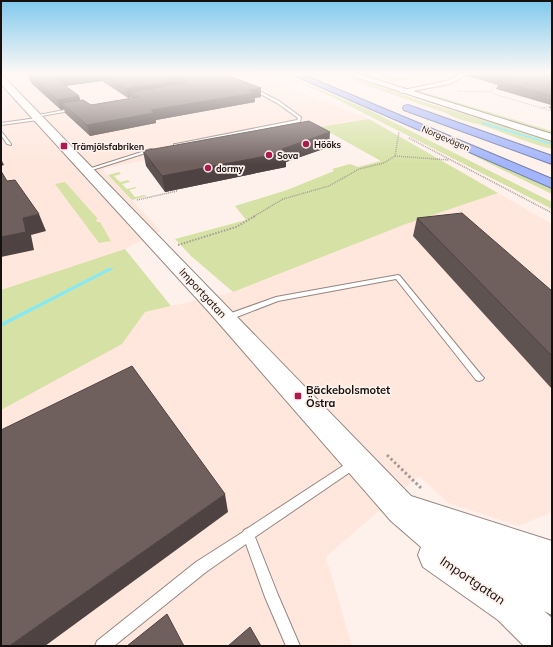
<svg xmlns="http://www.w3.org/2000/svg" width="553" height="647" font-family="Mulish,sans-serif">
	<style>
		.built { fill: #ffe7dd }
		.green { fill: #d6e2a5 }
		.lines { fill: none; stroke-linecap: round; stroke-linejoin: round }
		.stream { fill: #84e9f5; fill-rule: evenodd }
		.lane-casing { stroke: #958680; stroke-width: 2 }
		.street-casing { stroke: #958680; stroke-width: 2 }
		.secondary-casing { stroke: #958680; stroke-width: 2 }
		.highway-casing { stroke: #717ba8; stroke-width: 2 }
		.path-far3 { stroke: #a69c98; stroke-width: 1; stroke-dasharray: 1 1; stroke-linecap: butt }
		.path-far2 { stroke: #a69c98; stroke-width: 1.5; stroke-dasharray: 1 1; stroke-linecap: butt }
		.path-far1 { stroke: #a69c98; stroke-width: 2; stroke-dasharray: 1.5 1.5; stroke-linecap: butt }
		.path { stroke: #a69c98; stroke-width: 3; stroke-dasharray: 2.5 2.5; stroke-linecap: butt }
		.lane { fill: #fff; fill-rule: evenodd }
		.street { fill: #fff; fill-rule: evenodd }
		.secondary { fill: #fff; fill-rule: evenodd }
		.highway { fill: #a2b4fb; fill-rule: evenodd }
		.wall { fill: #5f5351; fill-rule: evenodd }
		.shaded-wall { fill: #4e4342 }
		.building { fill: #6f605e; stroke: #4e4342 }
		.poi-dot { fill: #ac1b4f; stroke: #fef1ec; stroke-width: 1.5 }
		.labels { text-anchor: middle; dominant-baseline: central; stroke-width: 3.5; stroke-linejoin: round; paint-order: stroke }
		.far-street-label { font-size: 9px; fill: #16100e; stroke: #fef1ec }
		.far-poi-label { font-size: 9px; font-weight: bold; fill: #16100e; stroke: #fef1ec; text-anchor: start }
		.street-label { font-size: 11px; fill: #16100e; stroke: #fef1ec }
		.poi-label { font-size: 11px; font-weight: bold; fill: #16100e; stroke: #fef1ec; text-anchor: start }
		.near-street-label { font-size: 13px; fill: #16100e; stroke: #fef1ec }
	</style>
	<rect width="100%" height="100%" fill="#fef1ec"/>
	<g class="built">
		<path d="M1 74H253L369 119 205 148 102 169 161 231 125 249 103 258 1 290Z"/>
		<path d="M498 193 552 224V512L519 526 448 503 419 476 326 557 352 646H1V410L122 344 145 312 233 292 406 224Z"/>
	</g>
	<g class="green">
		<path d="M281 74 369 110 552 202V209L332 97Z"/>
		<path d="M333 74H343L424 102 552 141V149C528 143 505 133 481 125 468 121 457 120 446 113Z"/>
		<path d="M369 74H395L411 79 392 81Z"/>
		<path d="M416 90 552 131V136L414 92Z"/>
		<path d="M369 119 498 193 406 224 233 292 191 256 175 239 246 220 235 206 287 190 334 171 332 169 350 164 358 167 381 161 320 127Z"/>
		<path d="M453 144 552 189V194L452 145Z"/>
		<path d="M119 172 121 174 114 176 120 182 128 180 130 182 122 184 127 189 135 187 137 188 129 190 135 197 144 195 147 196 132 200 108 175Z"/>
		<path d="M65 182 98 219 96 220 97 222H100L111 241 99 243 55 184Z"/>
		<path d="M125 249 171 306 145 312 122 344 1 410V290Z"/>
	</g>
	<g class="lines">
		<g class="stream">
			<path d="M483 122 552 143V145L482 124Z"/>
			<path d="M109 268H113V269L1 327V323Z"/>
		</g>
		<g class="lane-casing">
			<g id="lane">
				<path d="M1 74H12L1 76Z"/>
				<path d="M252 87 279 101 301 117 300 122 174 146V144H176L297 120 298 118 277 103 251 89Z"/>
				<path d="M75 108 76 110 35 117 33 116Z"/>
				<path d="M37 118 38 120 1 125V123Z"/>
				<path d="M1 131 11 144V145L7 144 1 135Z"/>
				<path d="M151 149 155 150 89 171 85 170Z"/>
				<path d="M398 275 400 276 482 376 484 378 482 380 479 381 476 380 396 279 278 301 229 320H223L222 318 223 316 276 297Z"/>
				<path d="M355 458 359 460 360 463 359 466 255 537 278 595 300 646H286L265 597 246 544 206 572 114 646H95L97 641 196 562 243 532 244 530 248 528Z"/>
			</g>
		</g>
		<g class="street-casing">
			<path id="street" d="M461 74H468L450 84 402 93 399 91 446 81Z"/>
		</g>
		<g class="secondary-casing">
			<g id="secondary">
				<path d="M346 74H358L552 134V141Z"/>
				<path d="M1 77H4L411 496 552 541V577L545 574 552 577V615L544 611 552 618V646H524L498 620 423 567 418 555 421 547 391 521 209 312 1 84Z"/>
			</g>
		</g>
		<g class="highway-casing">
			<g id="highway">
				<path d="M291 74H301L552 179V188Z"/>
				<path d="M408 105 552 156V164L404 110 403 108 404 106Z"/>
			</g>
		</g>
		<g class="path-far3">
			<path d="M495 83 491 92 494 94 552 111"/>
			<path d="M458 91 491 92"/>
			<path d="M542 108 552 106"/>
		</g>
		<g class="path-far2">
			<path d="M550 110 552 111"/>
			<path d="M409 138 552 213"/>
			<path d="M395 156 399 132"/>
			<path d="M137 200 177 191"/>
			<path d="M253 217 283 199 329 186 359 169 384 163 395 156 449 160"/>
		</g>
		<path class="path-far1" d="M178 245 236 227 255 216"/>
		<path class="path" d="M387 455 421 488"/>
		<use href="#lane" class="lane"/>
		<use href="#street" class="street"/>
		<use href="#secondary" class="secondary"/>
		<use href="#highway" class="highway"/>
	</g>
	<g class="wall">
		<path d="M35 74H224L261 97 255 98V102L156 120V123L90 136 65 113 64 109 61 110 31 83 28 75ZM102 81 128 98 132 97V98L91 105 80 100 79 96 65 86Z"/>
		<path d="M468 74H552V109L549 108 551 105 496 89 498 85 467 76Z"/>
		<path d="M329 147 286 162V167L165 192 146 166 143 151Z"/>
		<path d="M417 218 552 291V389L413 236Z"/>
	</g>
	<g class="shaded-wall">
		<path d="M89 74H100L102 81 57 87 55 78Z"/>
		<path d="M175 81 176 89 131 92 132 97 128 98 126 89Z"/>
		<path d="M261 88V97L255 98V102L156 120V123L90 136 87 125 151 110Z"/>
		<path d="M79 96 82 106 62 103 64 109 61 110 58 100Z"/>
		<path d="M330 132 329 147 286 162V167L165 192 162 176Z"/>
		<path d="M1 159 4 165 1 166Z"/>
		<path d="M39 214 46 231 31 235 34 250 1 257V237L23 218Z"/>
		<path d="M225 494 228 512 45 646H9Z"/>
	</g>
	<g class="building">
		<path d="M37 74H89L55 78 79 96 58 100 28 75Z"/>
		<path d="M102 74H161L175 81 126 89Z"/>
		<path d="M171 74H224L261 88 249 90 255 93 151 110 154 113 87 125 62 103 83 100 91 105 139 97 131 92 185 83 186 81Z"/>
		<path d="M488 74H543L552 78V96L499 81 509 79Z"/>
		<path d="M309 121 330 132 282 149 287 152 162 176 143 151Z"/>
		<path d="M1 171 7 181 15 180 39 214 23 218 26 232 1 237Z"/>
		<path d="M462 213 552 291V356L417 218Z"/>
		<path d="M132 366 225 494 9 646H1V430Z"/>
		<path d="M167 614 184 646H127Z"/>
		<path d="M250 627 261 646H228Z"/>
	</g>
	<linearGradient id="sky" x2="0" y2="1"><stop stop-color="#80c9ed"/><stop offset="0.45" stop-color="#fff9f6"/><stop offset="1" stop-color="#fff9f6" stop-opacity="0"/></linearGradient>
	<rect width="553" height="164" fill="url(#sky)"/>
	<g class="poi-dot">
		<circle cx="306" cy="144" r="4"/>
		<rect x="60" y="142" width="8" height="8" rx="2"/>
		<circle cx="269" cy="155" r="4"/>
		<circle cx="208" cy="168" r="4"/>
		<rect x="294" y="392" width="8" height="8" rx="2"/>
	</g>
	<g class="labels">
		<g class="far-street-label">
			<text transform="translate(446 138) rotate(23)">Norgevägen</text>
		</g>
		<g class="far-poi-label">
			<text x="314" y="144">Hööks</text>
			<text x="72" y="146">Trämjölsfabriken</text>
			<text x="277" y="155">Sova</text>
			<text x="216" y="168">dormy</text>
		</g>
		<g class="street-label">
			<text transform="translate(203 293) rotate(47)">Importgatan</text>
		</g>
		<g class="poi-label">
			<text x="306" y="390">Bäckebolsmotet<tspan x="306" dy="13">Östra</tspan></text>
		</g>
		<g class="near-street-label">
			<text transform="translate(473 580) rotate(34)">Importgatan</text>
		</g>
	</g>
	<rect width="553" height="647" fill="none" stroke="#16100e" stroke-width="4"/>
</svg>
